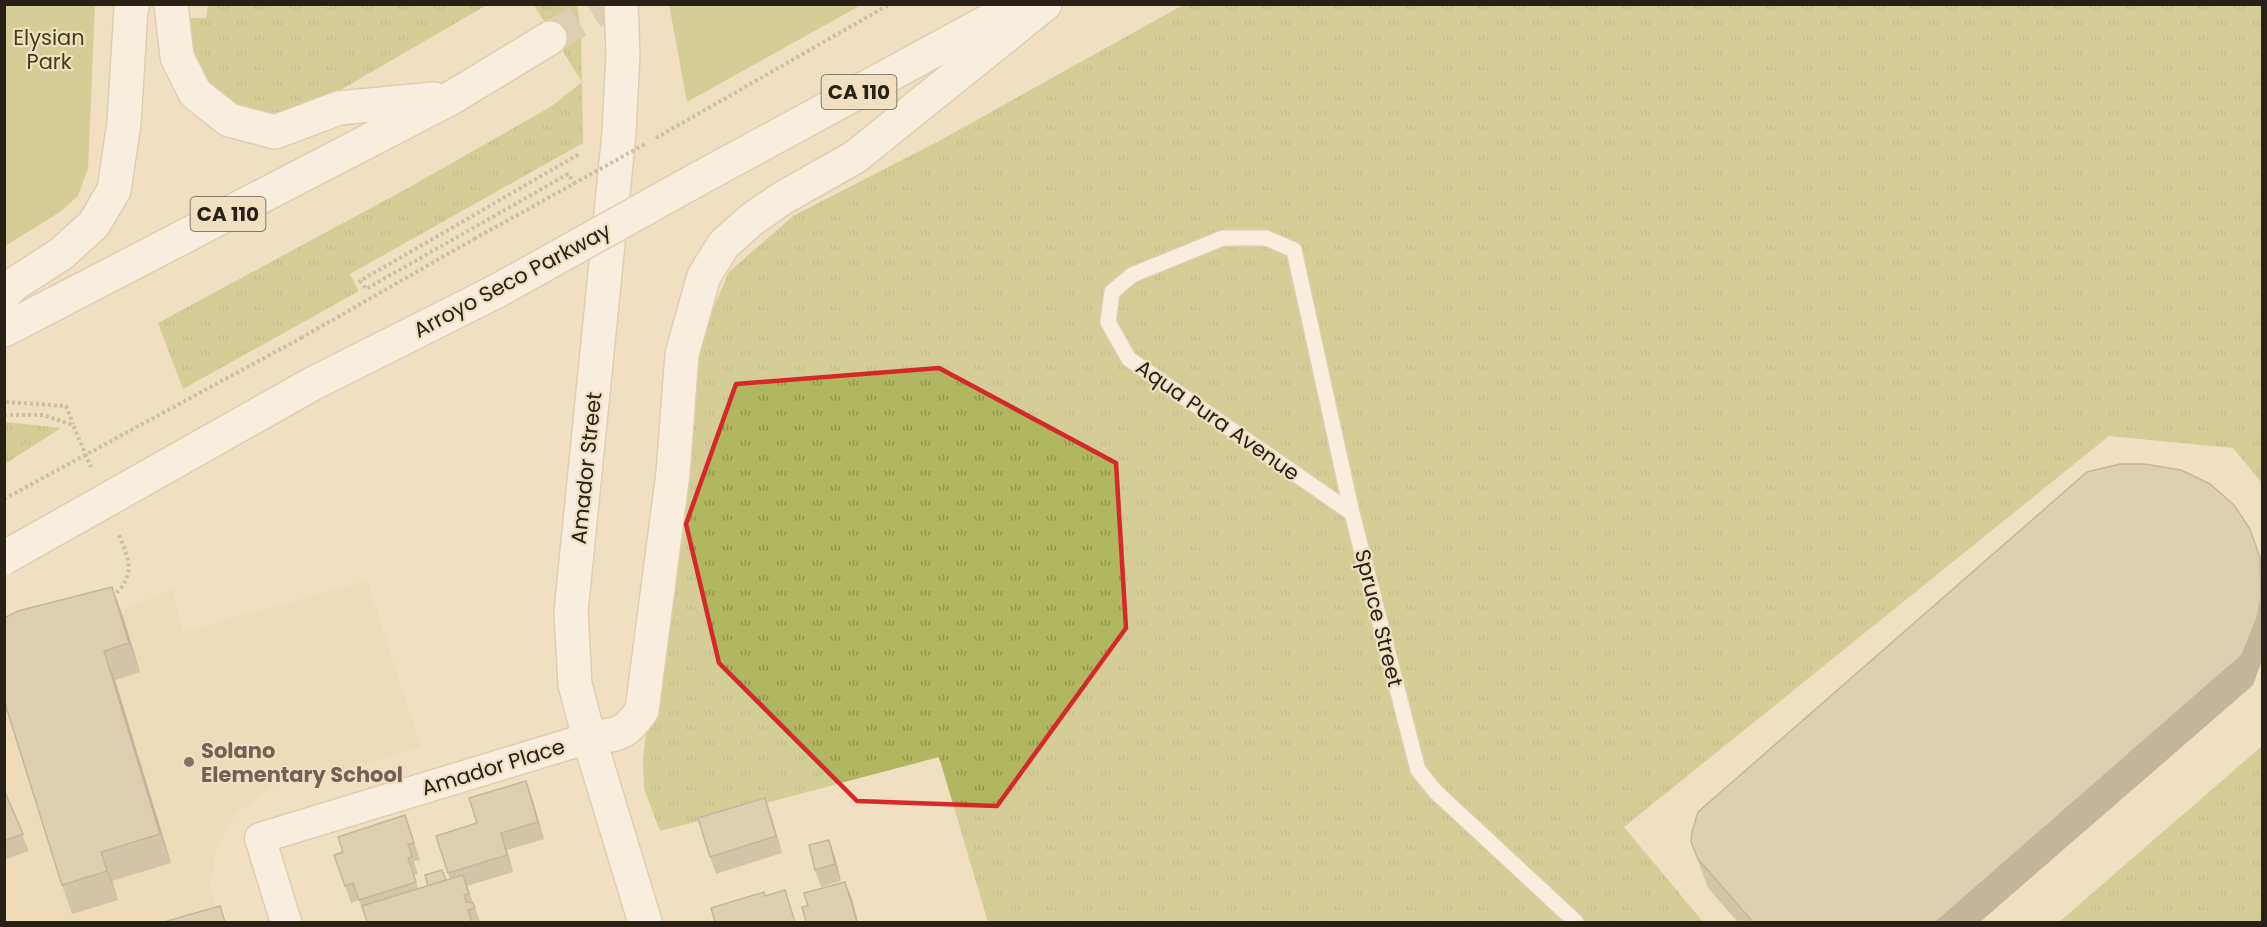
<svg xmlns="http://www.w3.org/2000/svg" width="2267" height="927" font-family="Poppins,sans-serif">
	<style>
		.built { fill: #e8d4af }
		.grass { fill: url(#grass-tufts) }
		.green { fill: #b1b660 }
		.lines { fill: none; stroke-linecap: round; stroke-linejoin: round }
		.motorway-tunnel { stroke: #c8ba9f; stroke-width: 33; stroke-dasharray: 33 16; stroke-linecap: butt }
		.service-casing { stroke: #c8b89a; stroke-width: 18 }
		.minor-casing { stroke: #c8b89a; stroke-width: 33 }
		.secondary-casing { stroke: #c8b89a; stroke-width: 36 }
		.motorway-casing { stroke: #c8b89a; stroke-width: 36 }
		.path { stroke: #a59881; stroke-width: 4; stroke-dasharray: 3 3; stroke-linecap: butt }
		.service { stroke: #fff; stroke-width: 15 }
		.minor { stroke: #fff; stroke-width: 30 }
		.secondary { stroke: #fff; stroke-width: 33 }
		.motorway { stroke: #fff; stroke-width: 33 }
		.motorway-bridge-casing { stroke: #c8b89a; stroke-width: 36; stroke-linecap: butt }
		.path-bridge { stroke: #a59881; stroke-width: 4; stroke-dasharray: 3 3; stroke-linecap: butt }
		.motorway-bridge { stroke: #fff; stroke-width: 33 }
		.wall { fill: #afa187 }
		.shaded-wall { fill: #8e836e }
		.building { fill: #cbbb9d; stroke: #8e836e; stroke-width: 1.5 }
		.marked { fill: none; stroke: #d62828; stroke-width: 4.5; stroke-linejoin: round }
		.education-dot { fill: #8d6e63; stroke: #f0e0c1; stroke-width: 2 }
		.labels { text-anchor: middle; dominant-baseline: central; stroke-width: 4.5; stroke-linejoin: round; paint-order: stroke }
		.shield { fill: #f0e0c1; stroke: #635a49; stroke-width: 1.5 }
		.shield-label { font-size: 20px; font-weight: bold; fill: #272116 }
		.park-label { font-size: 21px; fill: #3d3f15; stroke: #f0e0c1 }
		.street-label { font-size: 21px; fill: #272116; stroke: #f0e0c1 }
		.education-label { font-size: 21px; font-weight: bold; fill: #785e54; stroke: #f0e0c1; text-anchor: start }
	</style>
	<defs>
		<pattern id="grass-tufts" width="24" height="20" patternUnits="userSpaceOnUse" patternTransform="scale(1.5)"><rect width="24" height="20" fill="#b1b660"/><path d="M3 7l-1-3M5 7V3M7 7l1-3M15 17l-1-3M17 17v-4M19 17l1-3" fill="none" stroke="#90944e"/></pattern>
	</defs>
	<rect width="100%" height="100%" fill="#f0e0c1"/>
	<path class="built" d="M367 580 421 747 325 777 282 780 237 812 216 850 210 889 222 922H5V660L172 589 183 632Z"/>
	<g class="grass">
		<path d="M208 4H306L329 7 330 4 487 5 330 96 283 115 230 103 190 62 187 18H206Z"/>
		<path d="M534 5H577L581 32 583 143 350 274 359 291 183 389 158 323 408 188 552 106 582 82Z"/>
		<path d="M1183 5H2262V483L2233 448 2109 436 1624 827 1703 922H988L939 757 660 831 644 789 643 760 690 362 729 272 793 216 939 141Z"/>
		<path d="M5 422 61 428 5 464Z"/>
		<path d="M2262 746V922H2059Z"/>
	</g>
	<g class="green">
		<path d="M5 4 95 5 88 168 78 196 60 212 5 246Z"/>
		<path d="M669 4H861V5L687 102Z"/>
	</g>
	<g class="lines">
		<path class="motorway-tunnel" d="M550 38 607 4"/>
		<g class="service-casing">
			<path id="service" d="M1352 513 1129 359 1108 322 1112 292 1132 275 1223 238H1266L1294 250 1352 513 1418 770 1436 792 1576 922"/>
		</g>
		<g class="minor-casing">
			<path id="minor" d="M286 922 260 838 589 738"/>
		</g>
		<g class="secondary-casing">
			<path id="secondary" d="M621 4 623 54 619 133 571 612 575 684 589 738 645 922"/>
		</g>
		<g class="motorway-casing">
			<g id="motorway">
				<path d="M171 4 177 57 195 93 229 120 275 132 339 108 434 99"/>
				<path d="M698 179 1020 4"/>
				<path d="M4 294 13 285 61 254 94 224 114 190 124 123 131 9 133 4"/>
				<path d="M4 330 451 98 550 38"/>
				<path d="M312 384 497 291"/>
				<path d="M589 738C618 734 625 736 642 710L673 473 682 354 704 276 724 244 751 220 781 199 855 157 1045 4"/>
			</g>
		</g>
		<g class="path">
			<path d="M656 138 890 4"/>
			<path d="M575 184 568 174 366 289 360 281 581 153"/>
			<path d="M301 338 474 239"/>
			<path d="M6 402 66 406 73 424"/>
			<path d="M4 415H43L73 425 91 467"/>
			<path d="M112 597C136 576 130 561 119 535"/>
		</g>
		<use href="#service" class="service"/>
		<use href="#minor" class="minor"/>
		<use href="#secondary" class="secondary"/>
		<use href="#motorway" class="motorway"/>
		<g class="motorway-bridge-casing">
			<g id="motorway-bridge">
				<path d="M497 291 698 179"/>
				<path d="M4 558 312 384"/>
			</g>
		</g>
		<g class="path-bridge">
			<path d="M474 239 647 143"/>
			<path d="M4 499 301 338"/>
		</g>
		<use href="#motorway-bridge" class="motorway-bridge"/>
	</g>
	<g class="wall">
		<path d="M112 587 123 617 140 672 115 680 171 863 112 881 118 900 72 914 62 885 8 712 7 713 4 706V618Z"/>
		<path d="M2253 685 1980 922H1738L1708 888 1691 842Z"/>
		<path d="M4 790 29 851 4 860Z"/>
		<path d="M532 798 544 839 507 850 513 872 467 886 480 922H367L359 900 351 903 334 855 411 832 420 860 414 861 418 874 414 875 418 889 450 879 436 836 477 823Z"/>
		<path d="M765 798 782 853 716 874 710 857Z"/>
		<path d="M835 857 841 881 821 887 815 870Z"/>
	</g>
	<g class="shaded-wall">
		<path d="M2260 558 2262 564V660L2253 685 1980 922H1936Z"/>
		<path d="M112 587 123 617 140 672 129 643Z"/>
		<path d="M104 651 115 680 171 863 160 834Z"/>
		<path d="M526 781 532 798 544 839 538 822Z"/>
		<path d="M765 798 771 815 782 853 776 836Z"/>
		<path d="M501 833 507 850 513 872 507 855Z"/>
		<path d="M829 840 835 857 841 881 835 864Z"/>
		<path d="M101 852 112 881 118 900 107 871Z"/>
		<path d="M845 882 852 899 858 922H857Z"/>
	</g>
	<g class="building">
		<path d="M2120 464H2144L2181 470 2210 484 2234 505 2250 529 2260 558 2261 598 2257 618 2242 655 1936 922H1753L1698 859 1691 842 1692 832 1698 812 2087 472Z"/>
		<path d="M112 587 129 643 104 651 160 834 101 852 107 871 62 885 4 700V618L18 611Z"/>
		<path d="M526 781 538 822 501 833 507 855 448 873 436 836 477 823 469 798Z"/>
		<path d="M4 790 23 834 4 841Z"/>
		<path d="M765 798 776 836 710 857 698 818Z"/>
		<path d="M405 815 414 843 408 844 412 857 408 858 416 882 359 900 353 883 345 886 334 855 343 852 338 837Z"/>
		<path d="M829 840 835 864 815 870 809 845Z"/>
		<path d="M442 870 446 880 428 886 425 875Z"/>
		<path d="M463 875 469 894 464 895 466 902 473 903 475 908 468 910 472 922H367L362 906Z"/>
		<path d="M845 882 857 922H806L802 907 808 906 804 893Z"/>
		<path d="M785 890 795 922H715L711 908 764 892 765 896Z"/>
		<path d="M220 906 225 922H164Z"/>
	</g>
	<path d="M0 0H2267V927H0ZM939 368 1116 463 1126 628 997 806 857 801 719 663 686 524 736 384Z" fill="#f0e0c1" fill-opacity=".55" fill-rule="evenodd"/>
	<path class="marked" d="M939 368 1116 463 1126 628 997 806 857 801 719 663 686 524 736 384Z"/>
	<circle class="education-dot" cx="189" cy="762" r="6"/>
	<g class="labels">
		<g class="shield">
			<rect x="821.5" y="75" width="75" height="34" rx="4.5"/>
			<rect x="190.5" y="197" width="75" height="34" rx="4.5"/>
		</g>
		<g class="shield-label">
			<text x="859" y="92">CA 110</text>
			<text x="228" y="214">CA 110</text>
		</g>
		<g class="park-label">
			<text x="49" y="37">Elysian<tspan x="49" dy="24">Park</tspan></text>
		</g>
		<g class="street-label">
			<text transform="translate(512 280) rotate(-28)">Arroyo Seco Parkway</text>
			<text transform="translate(1218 420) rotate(35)">Aqua Pura Avenue</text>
			<text transform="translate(586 468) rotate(-84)">Amador Street</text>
			<text transform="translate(1379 618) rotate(76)">Spruce Street</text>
			<text transform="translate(493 767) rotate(-17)">Amador Place</text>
		</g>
		<g class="education-label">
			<text x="201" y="750">Solano<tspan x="201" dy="24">Elementary School</tspan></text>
		</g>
	</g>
	<rect width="2267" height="927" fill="none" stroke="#272116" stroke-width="12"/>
</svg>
